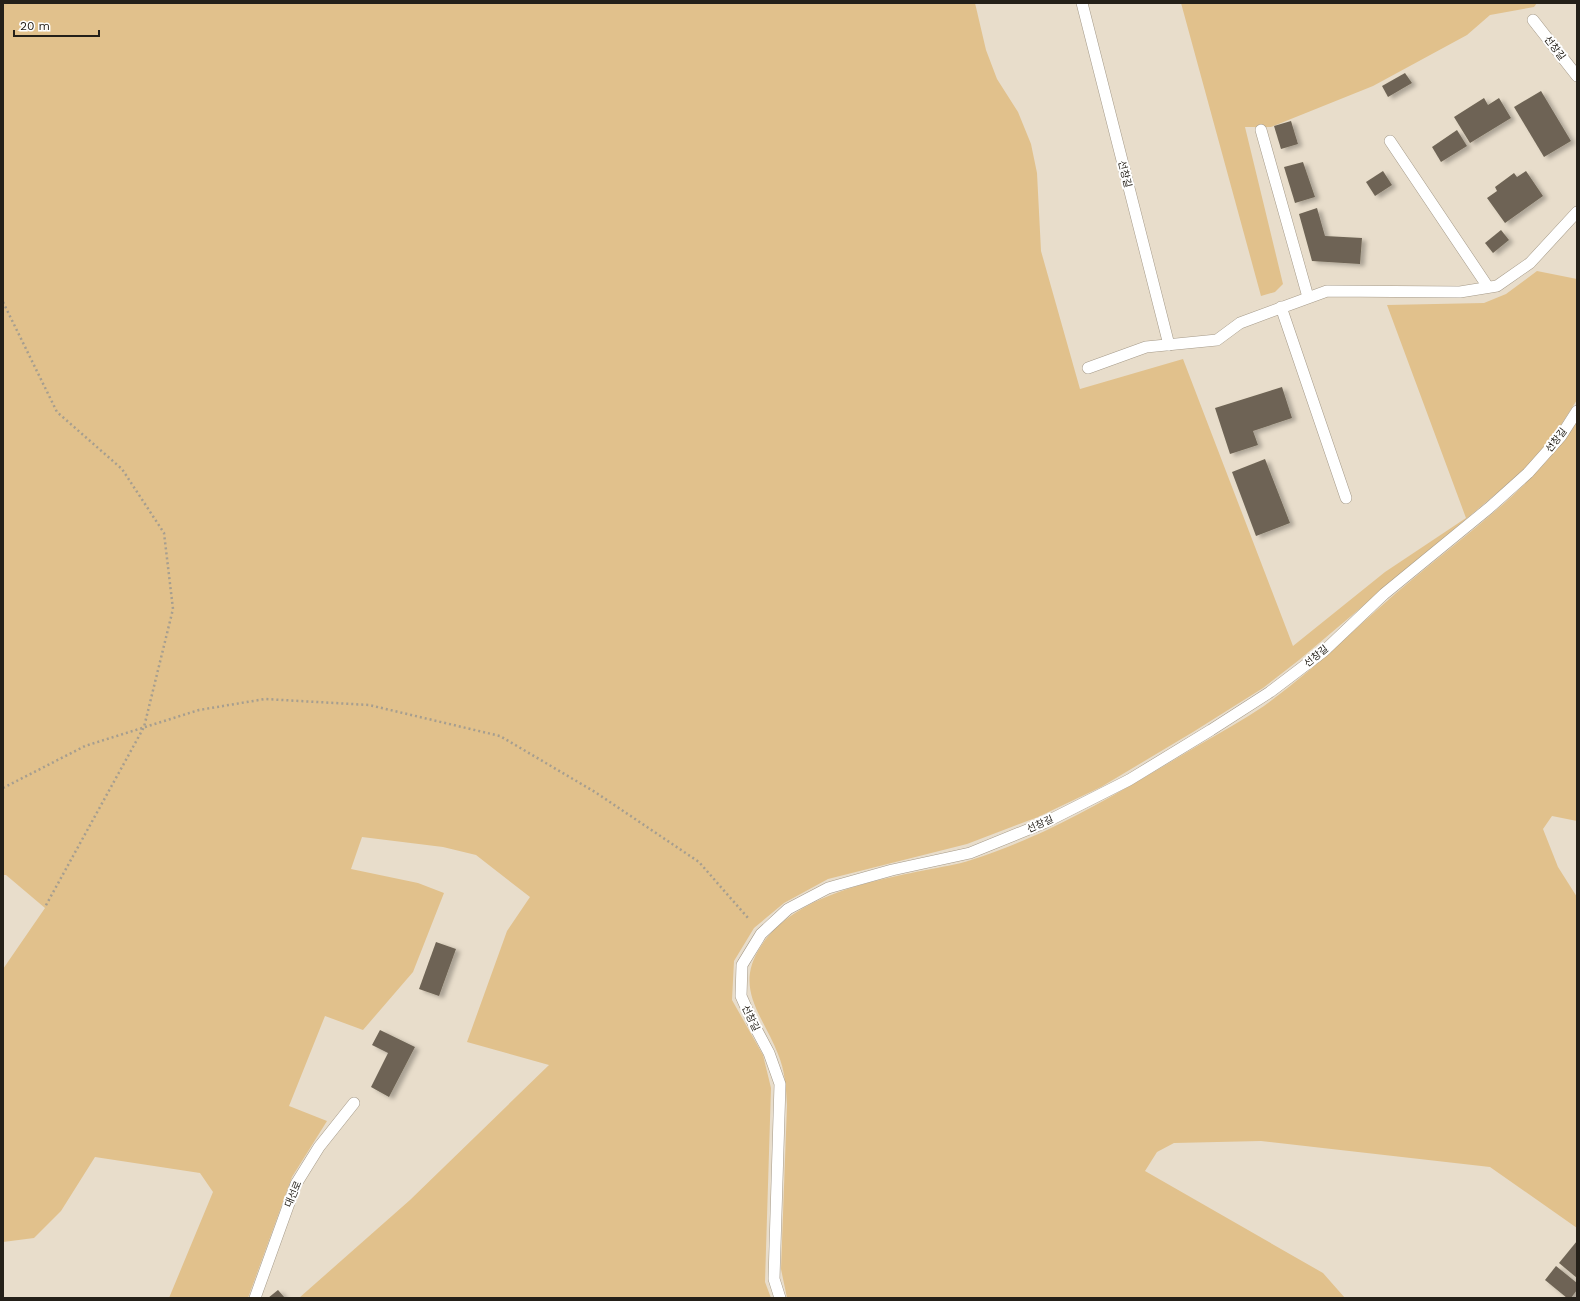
<svg xmlns="http://www.w3.org/2000/svg" width="1580" height="1301" font-family="'Work Sans','Noto Sans KR',sans-serif">
	<style>
		.green { fill: #e1c18c }
		.building { fill: #6e6454; filter: url(#shadow) }
		.lines { fill: none; stroke-linecap: round; stroke-linejoin: round }
		.service-casing { stroke: #a59a89; stroke-width: 12 }
		.path { stroke: #a69e8f; stroke-width: 2.5; stroke-dasharray: 2 3; stroke-linecap: butt }
		.service { stroke: #fff; stroke-width: 11 }
		.labels { text-anchor: middle; dominant-baseline: central; stroke-width: 4; stroke-linejoin: round; paint-order: stroke }
		.street-label { font-size: 10px; fill: #242019; stroke: #fff }
	</style>
	<defs>
		<filter id="shadow"><feDropShadow dx="4.5" dy="2.5" stdDeviation="2" flood-color="#0004"/></filter>
	</defs>
	<rect width="100%" height="100%" fill="#e8ddcb"/>
	<g class="green">
		<path d="M3 3H975L986 50 997 79 1018 112 1031 144 1037 173 1041 251 1080 389 1183 359 1293 646 1385 572 1466 518 1387 305 1484 303 1506 294 1537 271 1577 279V400L1555 434 1523 471 1299 660 1263 688 1193 732 1101 787 1038 817 967 844 828 879 784 903 754 928 734 961 732 1000 763 1055 771 1088 765 1282 771 1298H299L410 1200 549 1065 467 1042 507 931 530 897 476 855 443 847 362 837 351 869 418 883 444 893 413 972 363 1030 325 1016 289 1106 327 1121 292 1177 248 1298H169L213 1192 200 1173 95 1157 61 1211 34 1238 3 1242V969L45 908 6 875H3Z"/>
		<path d="M1181 3H1537L1534 7 1490 15 1467 35 1373 86 1271 127H1245L1283 284 1275 292 1261 296Z"/>
		<path d="M1577 421V821L1552 816 1543 829 1558 867 1577 897V1228L1490 1167 1261 1141 1174 1143 1157 1152 1145 1171 1323 1273 1345 1298H787L781 1269 787 1105C786 1087 785 1071 778 1054 763 1015 733 989 761 946 794 896 871 881 926 870 940 867 957 865 971 860 996 852 1023 841 1047 830 1099 805 1149 775 1199 745 1221 732 1243 720 1264 706 1318 667 1363 620 1414 578 1471 530 1536 485 1577 421Z"/>
	</g>
	<g class="building">
		<path d="M1405 73 1412 83 1388 97 1382 86Z"/>
		<path d="M1541 91 1571 141 1544 157 1514 107Z"/>
		<path d="M1484 98 1488 105 1499 98 1511 118 1470 143 1454 117Z"/>
		<path d="M1291 121 1298 144 1281 149 1274 126Z"/>
		<path d="M1457 130 1467 146 1441 162 1432 147Z"/>
		<path d="M1303 162 1315 197 1295 203 1284 167Z"/>
		<path d="M1383 171 1392 185 1375 196 1366 182Z"/>
		<path d="M1526 171 1543 196 1505 223 1487 198 1497 191 1495 187 1514 173 1517 177Z"/>
		<path d="M1317 208 1325 236 1362 238 1360 264 1312 261 1299 214Z"/>
		<path d="M1501 230 1509 240 1493 253 1485 243Z"/>
		<path d="M1282 387 1292 418 1253 431 1258 445 1230 454 1215 408Z"/>
		<path d="M1265 459 1290 523 1256 536 1232 472Z"/>
		<path d="M436 942 456 949 439 996 419 989Z"/>
		<path d="M380 1030 415 1047 389 1097 371 1087 388 1053 372 1045Z"/>
		<path d="M1577 1241V1278L1559 1263Z"/>
		<path d="M1556 1266 1577 1283V1290L1571 1298H1567L1545 1280Z"/>
		<path d="M278 1290 285 1298H268Z"/>
	</g>
	<g class="lines">
		<g class="service-casing">
			<g id="service">
				<path d="M1082 3 1169 345"/>
				<path d="M1533 20 1577 76"/>
				<path d="M1261 130 1308 297"/>
				<path d="M1390 141 1488 287"/>
				<path d="M1281 307 1346 498"/>
				<path d="M1088 368 1146 347 1217 340 1240 323 1327 291 1460 292 1497 286 1530 263 1577 212"/>
				<path d="M255 1298 296 1184 319 1147 354 1103"/>
				<path d="M780 1298 774 1279 780 1084 769 1053 753 1023 741 996 742 965 761 934 788 909 828 888 892 870 970 853 1044 823 1129 780 1211 730 1270 692 1324 651 1384 594 1489 508 1528 473 1561 436 1577 411"/>
			</g>
		</g>
		<g class="path">
			<path d="M3 302 57 412 122 469 164 533 173 609 144 727 45 907"/>
			<path d="M3 788 85 746 199 710 265 699 369 705 500 736 595 792 699 862 748 918"/>
		</g>
		<use href="#service" class="service"/>
	</g>
	<g class="labels">
		<g class="street-label">
			<text transform="translate(1555 48) rotate(52)">선창길</text>
			<text transform="translate(1125 174) rotate(76)">선창길</text>
			<text transform="translate(1556 440) rotate(-52)">선창길</text>
			<text transform="translate(1316 656) rotate(-39)">선창길</text>
			<text transform="translate(1040 824) rotate(-24)">선창길</text>
			<text transform="translate(751 1018) rotate(64)">선창길</text>
			<text transform="translate(293 1194) rotate(-67)">대선로</text>
		</g>
	</g>
	<rect width="1580" height="1301" fill="none" stroke="#242019" stroke-width="8"/>
	<path d="M14 30v6h85v-6" fill="none" stroke="#242019" stroke-width="2"/>
	<text x="20" y="30" font-size="12" fill="#242019" stroke="#ffffff" stroke-width="3" paint-order="stroke">20 m</text>
</svg>
